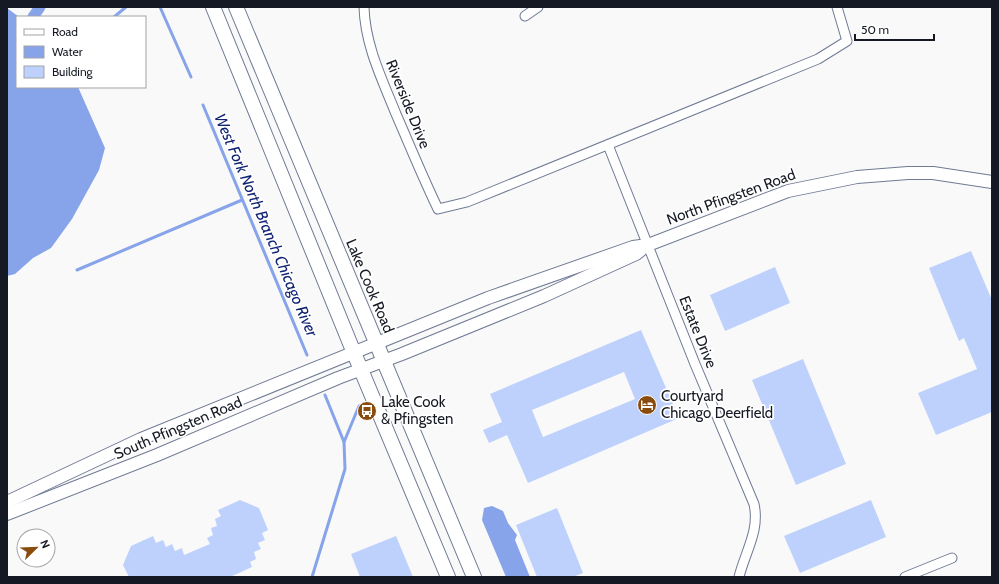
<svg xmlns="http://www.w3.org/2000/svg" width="999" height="584" font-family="Cabin,sans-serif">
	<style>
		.water { fill: #87a3ea }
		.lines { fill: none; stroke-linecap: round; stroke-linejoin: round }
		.stream { stroke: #87a3ea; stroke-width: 3 }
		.canal { stroke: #87a3ea; stroke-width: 11 }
		.building { fill: #bed1fd; fill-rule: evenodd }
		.street-casing { stroke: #6f7a94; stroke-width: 11 }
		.secondary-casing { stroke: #6f7a94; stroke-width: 14 }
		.primary-casing { stroke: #6f7a94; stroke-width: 16 }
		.street { stroke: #fff; stroke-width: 9 }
		.secondary { stroke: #fff; stroke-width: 12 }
		.primary { stroke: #fff; stroke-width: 14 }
		.labels { text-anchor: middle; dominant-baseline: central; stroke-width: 3.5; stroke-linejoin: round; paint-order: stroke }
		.street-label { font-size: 15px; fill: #151923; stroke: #fff }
		.poi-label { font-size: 15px; fill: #151923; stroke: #fff; text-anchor: start }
		.water-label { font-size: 16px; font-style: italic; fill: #112373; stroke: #fff }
	</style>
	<rect width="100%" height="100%" fill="#f9f9f9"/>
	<g class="water">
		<path d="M7 8 19 17H17V87H78L105 148 99 170 72 219 51 248 33 258 15 274 7 276Z"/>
		<path d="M492 506 503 511 508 523 517 535 515 540 530 577H506L482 520 484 508Z"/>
	</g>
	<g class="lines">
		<g class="stream">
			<path d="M160 7 191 77"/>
			<path d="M114 17 126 7"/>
			<path d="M203 105 307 355"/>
			<path d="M77 270 242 200"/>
			<path d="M344 442 359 406"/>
			<path d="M312 577 345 469 344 442 325 395"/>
		</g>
		<path class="canal" d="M33 17 40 7"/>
	</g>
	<g class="building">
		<path d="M971 251 992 300V412L936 435 918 393 977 369 964 338 959 341 929 268Z"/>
		<path d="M775 267 790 303 725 331 710 295Z"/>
		<path d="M641 330 679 418 528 483 507 435 489 443 483 430 502 422 490 394ZM624 372 635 399 543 437 532 410Z"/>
		<path d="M803 359 846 464 796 485 752 380Z"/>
		<path d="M240 500 259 508 268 530 262 533 265 540 258 543 261 549 254 552 256 559 250 562 252 567 230 577H129L123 565 131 546 153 536 156 543 163 540 166 547 172 544 175 551 182 548 184 555 210 544 207 538 213 535 211 528 217 526 215 519 221 516 218 510Z"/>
		<path d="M871 500 886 537 800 573 784 536Z"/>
		<path d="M557 508 583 573 573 577H537L516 525Z"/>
		<path d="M396 536 413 577H360L351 554Z"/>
	</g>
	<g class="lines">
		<g class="street-casing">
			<g id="street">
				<path d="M364 7C365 45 382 79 396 114 410 146 423 178 438 209L467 202 818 59 847 41 837 7"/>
				<path d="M525 16 538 7"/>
				<path d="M608 145 695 364 754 504C760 531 745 552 739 577"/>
				<path d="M905 577 952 558"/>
			</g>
		</g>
		<g class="secondary-casing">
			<g id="secondary">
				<path d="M7 502 141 439 488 298 633 247 648 245 788 191 857 177 908 173H933L992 182"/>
				<path d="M7 514 157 455 338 378 402 354 544 296 636 254 641 250"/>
			</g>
		</g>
		<g class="primary-casing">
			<g id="primary">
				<path d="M213 7 354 353 448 577"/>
				<path d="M236 7 474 577"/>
			</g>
		</g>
		<use href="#street" class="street"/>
		<use href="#secondary" class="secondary"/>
		<use href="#primary" class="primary"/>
	</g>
	<defs>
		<g id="hotel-disc" transform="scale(1)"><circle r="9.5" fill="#894c0d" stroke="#fff"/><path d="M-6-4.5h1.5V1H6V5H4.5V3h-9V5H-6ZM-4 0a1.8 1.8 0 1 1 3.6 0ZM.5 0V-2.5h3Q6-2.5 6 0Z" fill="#fff"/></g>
		<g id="bus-disc" transform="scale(1)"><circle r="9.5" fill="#894c0d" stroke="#fff"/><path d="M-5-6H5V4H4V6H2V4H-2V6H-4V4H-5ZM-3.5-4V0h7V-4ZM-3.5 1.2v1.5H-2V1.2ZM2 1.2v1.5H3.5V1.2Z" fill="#fff"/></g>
	</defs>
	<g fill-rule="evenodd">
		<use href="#hotel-disc" x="647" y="405"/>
		<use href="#bus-disc" x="367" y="411"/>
	</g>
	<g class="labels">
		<g class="street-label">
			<text transform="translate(408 104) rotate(68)">Riverside Drive</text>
			<text transform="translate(731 197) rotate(-20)">North Pfingsten Road</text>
			<text transform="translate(370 286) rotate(67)">Lake Cook Road</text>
			<text transform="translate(698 332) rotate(68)">Estate Drive</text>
			<text transform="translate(178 428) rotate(-23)">South Pfingsten Road</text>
		</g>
		<g class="poi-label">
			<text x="661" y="396">Courtyard<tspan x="661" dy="17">Chicago Deerfield</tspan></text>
			<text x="381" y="402">Lake Cook<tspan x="381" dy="17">&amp; Pfingsten</tspan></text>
		</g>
		<g class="water-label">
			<text transform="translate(266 225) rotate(67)">West Fork North Branch Chicago River</text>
		</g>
	</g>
	<rect width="999" height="584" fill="none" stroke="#151923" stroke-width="16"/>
	<rect x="16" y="16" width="130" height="72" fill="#ffffff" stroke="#a1a3a7"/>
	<rect x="24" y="29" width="20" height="6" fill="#ffffff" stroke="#a1a3a7"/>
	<text x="52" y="36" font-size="12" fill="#151923">Road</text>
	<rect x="24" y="46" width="20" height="12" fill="#87a3ea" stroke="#a1a3a7"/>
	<text x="52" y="56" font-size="12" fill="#151923">Water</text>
	<rect x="24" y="66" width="20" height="12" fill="#bed1fd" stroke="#a1a3a7"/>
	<text x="52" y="76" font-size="12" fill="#151923">Building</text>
	<g transform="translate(36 548) rotate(67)"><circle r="19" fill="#ffffff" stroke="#a1a3a7"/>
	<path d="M0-3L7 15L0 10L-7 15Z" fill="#894c0d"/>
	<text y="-6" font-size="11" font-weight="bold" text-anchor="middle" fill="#151923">N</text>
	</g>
	<path d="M855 34v6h79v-6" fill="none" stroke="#151923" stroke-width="2"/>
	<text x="861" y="34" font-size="12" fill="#151923" stroke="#ffffff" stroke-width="3" paint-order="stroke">50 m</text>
</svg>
